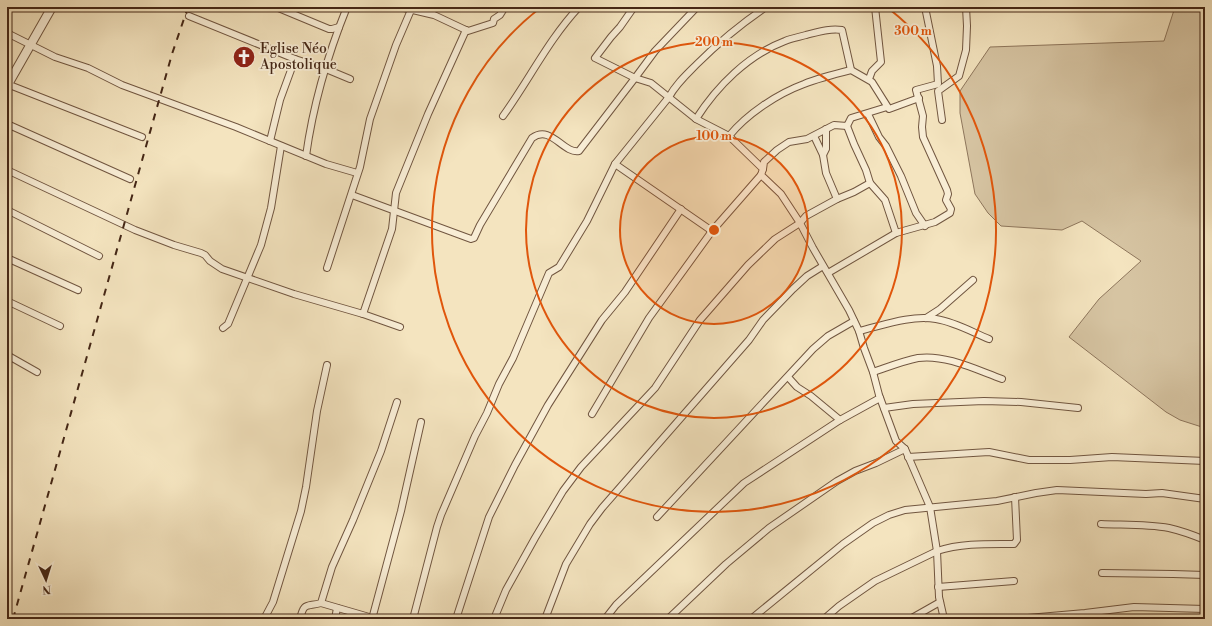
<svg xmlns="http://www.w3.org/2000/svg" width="1212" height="626" font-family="'Libre Bodoni',serif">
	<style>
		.green { fill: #d6c4a2; stroke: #8e765c }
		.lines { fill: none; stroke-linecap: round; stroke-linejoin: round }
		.minor-casing { stroke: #715640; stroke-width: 8 }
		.tertiary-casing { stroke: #715640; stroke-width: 10 }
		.minor { stroke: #f8edd5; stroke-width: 6 }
		.tertiary { stroke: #f8edd5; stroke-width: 8 }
		.rail { stroke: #452716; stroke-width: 2; stroke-dasharray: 7 7; stroke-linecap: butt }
		.ring { fill: none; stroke: #e0560c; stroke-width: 2 }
		.labels { text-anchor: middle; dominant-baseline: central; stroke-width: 3.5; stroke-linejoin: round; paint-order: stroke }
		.poi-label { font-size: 14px; fill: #452716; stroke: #f8edd5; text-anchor: start }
		.centre { fill: #e0560c; stroke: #f8edd5; stroke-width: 2 }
		.ring-label { font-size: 12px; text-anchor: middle; font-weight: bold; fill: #e0560c; stroke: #f8edd5; stroke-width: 3.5; stroke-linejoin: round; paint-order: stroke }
	</style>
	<rect width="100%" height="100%" fill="#f4e4bf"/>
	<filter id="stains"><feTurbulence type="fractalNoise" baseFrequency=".005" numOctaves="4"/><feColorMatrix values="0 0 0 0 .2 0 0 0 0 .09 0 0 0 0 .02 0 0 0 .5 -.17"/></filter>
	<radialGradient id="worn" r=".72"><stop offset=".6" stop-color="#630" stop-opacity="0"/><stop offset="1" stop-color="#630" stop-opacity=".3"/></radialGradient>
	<path class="green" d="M1175 7H1205V428L1180 420 1166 412 1069 337 1099 299 1141 261 1082 221 1062 230 1001 226 988 213 975 194 960 113V91L990 47 1164 41Z"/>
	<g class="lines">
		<g class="minor-casing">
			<g id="minor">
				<path d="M276 7 329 29H332L339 27"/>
				<path d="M400 7 434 15 468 31 493 23 494 19 500 15 505 7"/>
				<path d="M634 7 620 27 611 37 595 58 635 78 651 83 696 119 729 136 761 167 763 169 761 175 781 194 800 223 813 248 849 310 859 331 864 348 873 372 879 395 896 441 905 449 930 507 937 551 939 597 944 619"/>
				<path d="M189 16 295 59 326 69 350 79"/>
				<path d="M7 33 55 57 88 68 122 85 236 127 326 164 357 173"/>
				<path d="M869 79 872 71 881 62 875 7"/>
				<path d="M7 84 142 137"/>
				<path d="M868 114 879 137 886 146 901 176 916 213 925 226"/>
				<path d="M503 116C529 80 549 39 579 7"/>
				<path d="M696 119C717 86 748 55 785 41 792 38 799 37 806 35 818 32 830 28 842 30L851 70"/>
				<path d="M942 120 938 91 959 76 966 50 967 26 966 7"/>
				<path d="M7 124 130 179"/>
				<path d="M847 126 854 144 866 170 870 183 885 200 896 233"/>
				<path d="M826 129V149L823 155 826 173 837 199"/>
				<path d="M729 136C747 114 777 94 804 84 819 78 835 74 851 70L872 82 889 109 919 98"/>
				<path d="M814 136 823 155"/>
				<path d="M270 141 280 100 295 59"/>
				<path d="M306 156C313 105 328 54 347 7"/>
				<path d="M615 164 712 231"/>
				<path d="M763 169 764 162 777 150 789 142 807 139 834 125 847 126 851 118 887 107"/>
				<path d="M7 170 135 230 174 245 201 253 205 255 210 261 222 269 294 294 363 314 400 327"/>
				<path d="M352 195 471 239 474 238 480 225 532 138C551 124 563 154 579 151L635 78 655 51 697 7"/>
				<path d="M7 210 99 256"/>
				<path d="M7 258 78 290"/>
				<path d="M327 268 360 167 370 119 396 45 411 10"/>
				<path d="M828 273 896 233 935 222 950 213 951 209 946 200 948 194 947 190 923 137 922 127 923 116 916 90 938 84 937 66 925 7"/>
				<path d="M7 301 60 326"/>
				<path d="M363 314 392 229 396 193 428 114 466 30"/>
				<path d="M926 318 940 309 973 280"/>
				<path d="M223 328 228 324 261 245 271 208 281 146"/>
				<path d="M859 331C884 325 910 315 936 319 955 322 972 332 989 339"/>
				<path d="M7 355 37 372"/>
				<path d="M873 372C888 367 903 361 918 358 945 354 977 370 1002 379"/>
				<path d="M788 377 797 387 811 396 840 420"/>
				<path d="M884 408 913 404 984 401 1021 402 1078 408"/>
				<path d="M592 414 649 318 712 231 761 175"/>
				<path d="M908 457 989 452 1029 460H1070L1112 457 1205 461"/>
				<path d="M657 517 813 349 828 336 854 321"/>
				<path d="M1101 524C1124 525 1147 524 1169 528 1182 531 1193 535 1205 540"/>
				<path d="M1102 573 1173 574 1205 575"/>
				<path d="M938 587 1014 581"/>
				<path d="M321 603 376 619"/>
				<path d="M264 619 273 602 301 511 306 487 317 411 327 365"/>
				<path d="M300 619C304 602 306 607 321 603L332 567 353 520 381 451 397 402"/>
				<path d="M335 619 337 608"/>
				<path d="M372 619 401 511 421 422"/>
				<path d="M413 619 437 527 441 515 475 436 487 413 499 384 513 358 549 273 559 267 587 221 615 164 669 97C676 84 686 75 697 64 718 43 741 24 766 7"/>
				<path d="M456 619 489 517 515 465 548 405 602 320 625 292 681 209"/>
				<path d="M494 619 506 590 535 538 563 491 581 467 655 388 700 320 748 265 775 239 800 223 806 216 837 199 854 192 870 183"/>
				<path d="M545 619 566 564 590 524 602 508 749 340 763 320 793 289 807 276 823 266"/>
				<path d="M605 619 616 605 744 483 840 420 880 398"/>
				<path d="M668 619 726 564 769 528 837 481 855 471 876 463 905 449"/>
				<path d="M751 619 843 544 873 523 889 515 905 510 997 501 1036 493 1057 490 1146 494 1162 493 1205 499"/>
				<path d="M824 619 839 606 875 581 937 551C961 543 988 544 1014 544L1017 540 1015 497"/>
				<path d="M910 619 940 602"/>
				<path d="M1015 619 1085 613 1134 607 1205 609"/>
			</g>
		</g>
		<g class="tertiary-casing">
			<path id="tertiary" d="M7 86 52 7"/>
		</g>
		<use href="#minor" class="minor"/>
		<use href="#tertiary" class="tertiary"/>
		<path class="rail" d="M13 619 172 54 188 7"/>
	</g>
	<circle cx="714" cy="230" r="94" fill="#e0560c" fill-opacity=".12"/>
	<g class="ring">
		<circle cx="714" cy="230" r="94"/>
		<circle cx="714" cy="230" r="188"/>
		<path d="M888 8A282 282 0 1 1 540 8"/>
	</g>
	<defs>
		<g id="church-disc" transform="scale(1.15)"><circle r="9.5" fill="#8f2418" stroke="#f8edd5"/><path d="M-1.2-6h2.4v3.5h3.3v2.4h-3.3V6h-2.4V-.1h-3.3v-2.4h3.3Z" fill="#fff"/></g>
	</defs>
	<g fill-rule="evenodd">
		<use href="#church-disc" x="244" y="57"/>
	</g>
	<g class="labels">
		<g class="poi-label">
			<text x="260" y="49">Eglise Néo<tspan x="260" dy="16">Apostolique</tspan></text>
		</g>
	</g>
	<circle cx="714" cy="230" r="6" class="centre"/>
	<g class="ring-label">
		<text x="913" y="35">300 m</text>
		<text x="714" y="46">200 m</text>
		<text x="714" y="140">100 m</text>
	</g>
	<rect width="1212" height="626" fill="none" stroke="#f4e4bf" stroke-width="24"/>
	<rect x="8" y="8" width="1196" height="610" fill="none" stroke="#452716" stroke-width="2"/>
	<rect x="12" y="12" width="1188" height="602" fill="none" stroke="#452716"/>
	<g transform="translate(46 580) rotate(176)" stroke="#f8edd5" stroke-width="3" paint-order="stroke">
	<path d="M0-3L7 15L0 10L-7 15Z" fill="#452716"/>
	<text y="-6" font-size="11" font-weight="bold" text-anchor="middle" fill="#452716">N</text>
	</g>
	<rect width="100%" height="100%" filter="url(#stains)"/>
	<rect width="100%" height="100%" fill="url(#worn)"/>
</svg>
